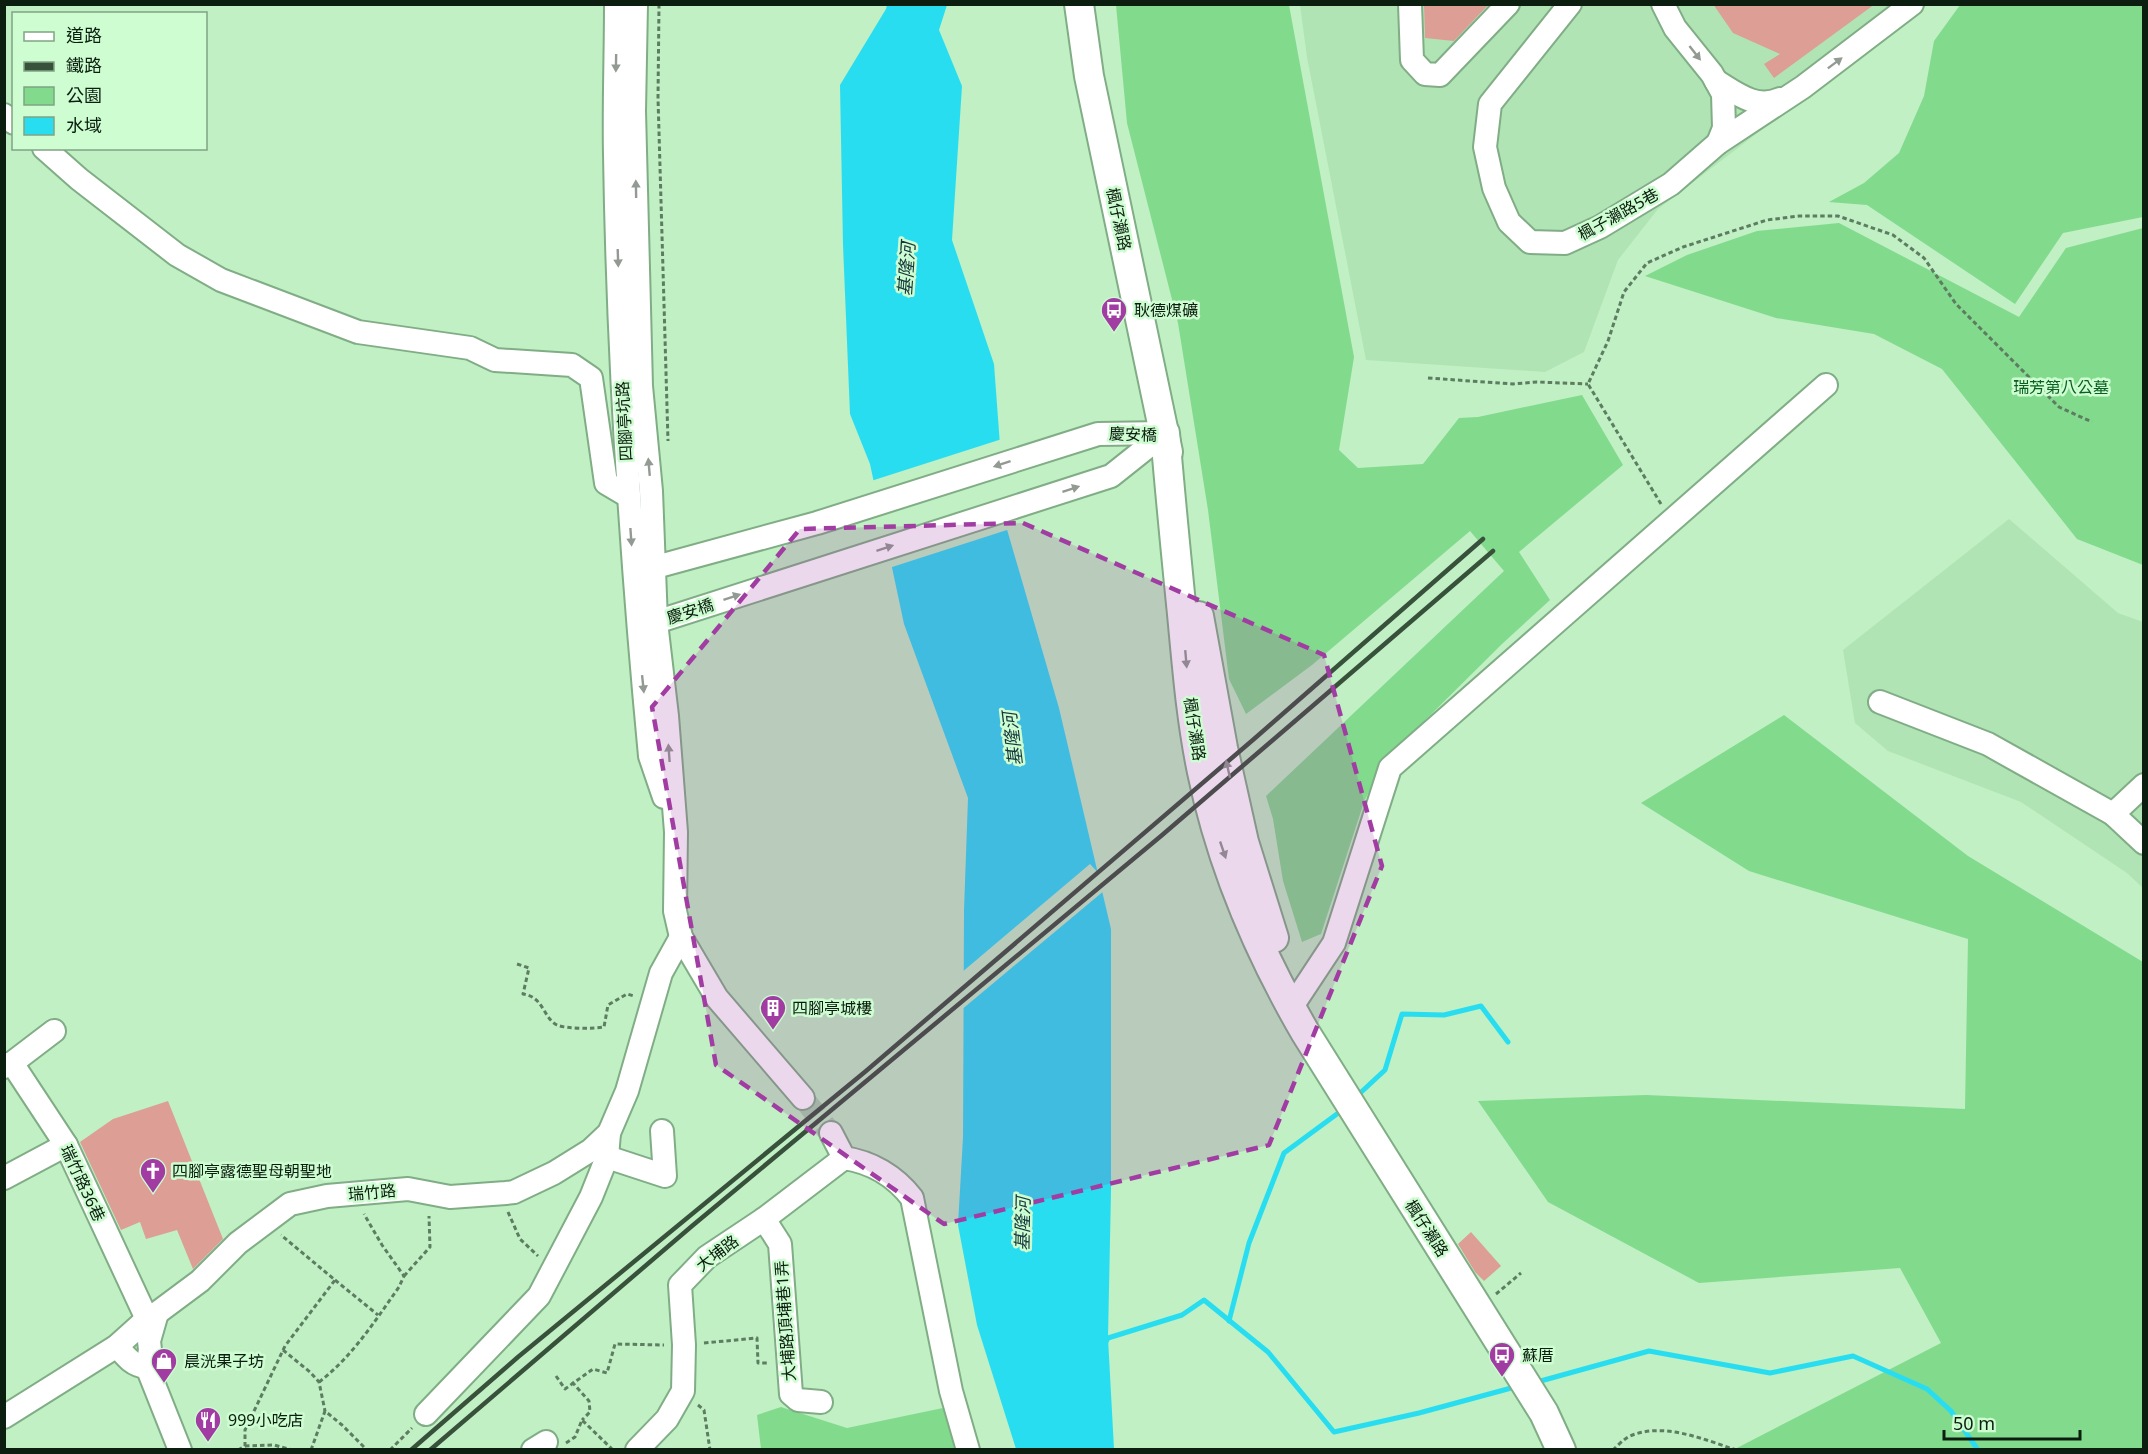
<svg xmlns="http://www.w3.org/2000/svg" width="2148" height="1454" font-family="'Noto Sans','Noto Sans TC',sans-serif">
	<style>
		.built { fill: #b0e4b4 }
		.green { fill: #82da8d }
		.water { fill: #29ddf1 }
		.pier { fill: #c0f0c4 }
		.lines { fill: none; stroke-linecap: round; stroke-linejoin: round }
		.stream { stroke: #29ddf1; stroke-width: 5 }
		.building { fill: #dd9e96 }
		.minor-tunnel { stroke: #a5d0a9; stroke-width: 22; stroke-dasharray: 22 11; stroke-linecap: butt }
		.minor-casing { stroke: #80ad85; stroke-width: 26 }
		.major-casing { stroke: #80ad85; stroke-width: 32 }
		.path { stroke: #5d7d61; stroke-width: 3; stroke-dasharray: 4.5 3; stroke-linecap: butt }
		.minor { stroke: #fff; stroke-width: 22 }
		.major { stroke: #fff; stroke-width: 28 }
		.rail { stroke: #38513b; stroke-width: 4.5 }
		.oneway { fill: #929a93 }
		.marked { fill: #a13da2; fill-opacity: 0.2; stroke: #a13da2; stroke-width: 4.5; stroke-dasharray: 12 8; stroke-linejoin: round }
		.labels { text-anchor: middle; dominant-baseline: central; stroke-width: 5; stroke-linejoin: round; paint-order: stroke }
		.street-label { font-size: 16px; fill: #0c1e0f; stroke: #cdfdd1 }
		.poi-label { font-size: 16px; fill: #0c1e0f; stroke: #cdfdd1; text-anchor: start }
		.park-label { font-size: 16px; fill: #0a5e22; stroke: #cdfdd1 }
		.water-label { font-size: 18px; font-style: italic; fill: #15373c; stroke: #cdfdd1 }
	</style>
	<rect width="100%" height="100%" fill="#c0f0c4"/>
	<g class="built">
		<path d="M1300 5H1925L1658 209 1618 260 1584 352 1545 372 1366 360 1307 57Z"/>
		<path d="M2009 519 2118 613 2143 622V888L2127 873 2021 802 1888 751 1855 723 1843 650Z"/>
	</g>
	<g class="green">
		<path d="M1116 5H1289L1354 357 1339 450 1358 468 1423 464 1459 418 1478 417 1582 395 1623 465 1519 552 1550 600 1502 644 1385 760 1364 802 1321 934 1302 942 1283 881 1273 819 1266 796 1504 571 1470 531 1312 665 1246 714 1229 679 1208 510 1178 323 1127 123Z"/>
		<path d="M1960 5H2143V217L2063 233 2015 304 1867 205 1829 202 1864 183 1899 153 1924 96 1934 41Z"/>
		<path d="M1839 223 2019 317 2066 248 2143 228V565L2077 539 1942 369 1874 334 1776 318 1645 276 1687 255 1757 231Z"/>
		<path d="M1784 715 1968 856 2143 962V1449H1735L1941 1343 1900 1268 1699 1283 1548 1202 1478 1101 1646 1095 1965 1109 1968 939 1749 871 1641 803Z"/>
		<path d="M781 1407 847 1428 943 1408 955 1449H761L757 1415Z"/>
	</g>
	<path class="water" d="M887 5H947L939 30 962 86 952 240 994 364 1006 526 1059 708 1111 929V1191L1108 1338 1114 1449H1016L977 1325 958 1225 963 1137 964 910 968 798 904 624 870 464 850 414 843 245 840 85 886 9Z"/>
	<g class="pier">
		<path d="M1002 439 1010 529 889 568 871 481Z"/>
		<path d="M1090 864 1102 877 1105 890 960 1011 961 973Z"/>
	</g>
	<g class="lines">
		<g class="stream">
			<path d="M1357 1096 1385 1070 1402 1014 1444 1015 1481 1006 1508 1042"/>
			<path d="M1229 1321 1249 1243 1284 1153 1341 1111"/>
			<path d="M1106 1342 1108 1338 1182 1315 1204 1300 1268 1352 1334 1432 1419 1413 1515 1387"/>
			<path d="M1537 1382 1649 1351 1770 1373 1853 1356 1927 1389 1951 1411 1978 1450"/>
		</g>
	</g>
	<g class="building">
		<path d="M1424 4H1489L1454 41 1425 38Z"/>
		<path d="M1713 4H1875L1774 78 1764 64 1780 54 1733 33Z"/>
		<path d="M168 1101 223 1239 193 1269 177 1230 146 1239 140 1222 121 1230 80 1142 113 1119Z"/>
		<path d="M1471 1232 1501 1266 1484 1281 1475 1272 1458 1244Z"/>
	</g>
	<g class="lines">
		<path class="minor-tunnel" d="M803 1098 831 1133"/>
		<g class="minor-casing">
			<g id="minor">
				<path d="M616 4C616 54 614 104 615 154 618 355 631 556 650 756L664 797"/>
				<path d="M636 4 634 111 641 386 651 491 656 622 667 716 676 832 675 911 681 937 717 998 803 1098"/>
				<path d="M1410 4 1412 60 1425 74 1440 75 1508 4"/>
				<path d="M1570 4 1490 104 1485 147 1494 188 1509 222 1530 242 1565 243 1600 227 1671 184 1718 143 1803 87 1912 4"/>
				<path d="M1663 4 1675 28 1712 74 1723 94 1724 128 1718 143"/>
				<path d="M1716 81C1736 93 1756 110 1780 99"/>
				<path d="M4 115 14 123"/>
				<path d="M44 148 79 179 177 255 221 280 358 332 470 348 495 360 572 365 591 378 606 483 628 496"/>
				<path d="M641 571 817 523 1098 434 1165 433"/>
				<path d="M643 624 656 622 1111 476 1165 433"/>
				<path d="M1880 702 1988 744 2113 814 2144 843"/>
				<path d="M2113 814 2144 785"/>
				<path d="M1291 1008 1334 943 1390 768 1826 385"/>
				<path d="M12 1063 54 1031"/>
				<path d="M4 1067 12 1063 66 1145 147 1319"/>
				<path d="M831 1133 844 1158C871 1162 895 1176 912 1198L951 1391 968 1450"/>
				<path d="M607 1157 665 1176 662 1131"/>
				<path d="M4 1178 66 1145"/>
				<path d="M764 1219 780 1244 791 1394 798 1400 821 1402"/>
				<path d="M117 1346C126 1357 133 1366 147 1367L180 1450"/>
				<path d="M147 1367 150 1350 149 1341 157 1313"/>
				<path d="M426 1414 539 1296 591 1197 607 1157 609 1133"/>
				<path d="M4 1417 117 1346 147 1319 157 1313 200 1281 238 1243 290 1204 327 1196 408 1189 450 1197 506 1193 514 1192 554 1173 591 1150 609 1133 627 1091 661 973 681 937"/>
				<path d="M533 1450 546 1442"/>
				<path d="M637 1450 667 1419 683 1391 684 1345 680 1285 707 1257 764 1219 844 1158"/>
			</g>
		</g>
		<g class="major-casing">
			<g id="major">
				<path d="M1079 4 1089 76 1168 452"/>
				<path d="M1165 433C1170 493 1176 554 1182 614 1187 667 1191 719 1202 772 1221 864 1258 951 1305 1032L1544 1413 1561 1450"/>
				<path d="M1199 616 1223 748 1244 842 1274 938"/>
			</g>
		</g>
		<g class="path">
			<path d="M659 4 658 98 668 441"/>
			<path d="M1428 378 1513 384 1537 382 1588 384"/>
			<path d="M1661 504 1588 384 1608 341 1624 292 1647 263 1683 247 1767 220 1799 216H1838L1893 235 1924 258 1956 304 2059 407 2092 422"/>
			<path d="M517 964 529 968 523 994C544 997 543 1018 557 1025 567 1029 593 1029 604 1027L608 1005 627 994 634 996"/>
			<path d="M508 1212 520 1239 538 1256"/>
			<path d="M404 1276 430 1247 429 1216"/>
			<path d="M335 1280 378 1315"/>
			<path d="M1496 1294 1521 1273"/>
			<path d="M704 1343 757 1338 758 1363H769"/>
			<path d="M283 1350 310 1372 319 1382 325 1411"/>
			<path d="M556 1376 565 1389 593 1369 607 1373 615 1344 664 1345"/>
			<path d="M319 1382C352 1357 375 1321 399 1287L404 1276 382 1245 364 1214"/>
			<path d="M572 1382 589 1401 590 1412 582 1420"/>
			<path d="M698 1405 704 1410 710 1450"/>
			<path d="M566 1443 575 1437 582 1420 613 1450"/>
			<path d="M245 1446 274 1445 292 1450"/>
			<path d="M238 1450 245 1446V1430L285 1346 335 1280 281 1235"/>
			<path d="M311 1450 325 1411 342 1425 367 1450"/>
			<path d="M390 1450 412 1428"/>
			<path d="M1613 1450C1617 1446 1623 1440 1628 1437 1661 1421 1703 1439 1736 1450"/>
		</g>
		<use href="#minor" class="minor"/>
		<use href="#major" class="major"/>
		<g class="rail">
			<path d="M411 1450 518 1357 866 1071 1254 739 1483 539"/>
			<path d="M430 1450 692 1226 1161 836 1493 551"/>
		</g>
	</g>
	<defs><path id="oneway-solid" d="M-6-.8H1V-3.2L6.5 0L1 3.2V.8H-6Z" transform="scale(1.5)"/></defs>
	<g class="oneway">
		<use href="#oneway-solid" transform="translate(1695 53) rotate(52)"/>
		<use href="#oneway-solid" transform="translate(616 63) rotate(91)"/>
		<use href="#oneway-solid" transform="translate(1835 63) rotate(-37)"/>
		<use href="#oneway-solid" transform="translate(636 189) rotate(-91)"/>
		<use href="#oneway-solid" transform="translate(618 258) rotate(88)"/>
		<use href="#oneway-solid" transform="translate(1002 464) rotate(162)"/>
		<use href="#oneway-solid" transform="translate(649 467) rotate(-95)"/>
		<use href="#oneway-solid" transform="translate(1071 489) rotate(-18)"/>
		<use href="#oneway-solid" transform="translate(631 537) rotate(86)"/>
		<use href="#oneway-solid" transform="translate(885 548) rotate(-18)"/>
		<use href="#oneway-solid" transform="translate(732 597) rotate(-18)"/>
		<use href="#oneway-solid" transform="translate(1186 659) rotate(85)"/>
		<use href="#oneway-solid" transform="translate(643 684) rotate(84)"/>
		<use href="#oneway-solid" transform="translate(669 753) rotate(-94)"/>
		<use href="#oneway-solid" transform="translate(1228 769) rotate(-103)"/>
		<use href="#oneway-solid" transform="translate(1223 850) rotate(71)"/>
	</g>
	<path class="marked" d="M1023 523 1324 655 1382 866 1269 1145 944 1224 716 1065 652 707 800 529Z"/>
	<defs>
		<g id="bus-pin" transform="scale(1.35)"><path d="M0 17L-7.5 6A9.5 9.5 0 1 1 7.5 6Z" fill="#a13da2" stroke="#cdfdd1"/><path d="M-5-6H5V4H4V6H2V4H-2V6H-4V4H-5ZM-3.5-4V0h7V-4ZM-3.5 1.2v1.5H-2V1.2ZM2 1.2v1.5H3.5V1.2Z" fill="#fff"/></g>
		<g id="building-pin" transform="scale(1.35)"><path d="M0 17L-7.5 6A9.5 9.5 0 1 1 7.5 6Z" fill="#a13da2" stroke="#cdfdd1"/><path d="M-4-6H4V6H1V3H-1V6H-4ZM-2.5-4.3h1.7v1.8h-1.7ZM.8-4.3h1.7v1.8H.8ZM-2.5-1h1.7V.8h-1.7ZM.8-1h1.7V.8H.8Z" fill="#fff"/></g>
		<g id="church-pin" transform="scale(1.35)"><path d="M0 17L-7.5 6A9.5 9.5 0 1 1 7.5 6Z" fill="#a13da2" stroke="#cdfdd1"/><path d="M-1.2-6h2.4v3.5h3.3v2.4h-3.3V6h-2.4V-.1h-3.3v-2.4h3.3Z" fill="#fff"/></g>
		<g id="shop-pin" transform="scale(1.35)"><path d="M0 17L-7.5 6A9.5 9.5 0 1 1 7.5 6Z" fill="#a13da2" stroke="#cdfdd1"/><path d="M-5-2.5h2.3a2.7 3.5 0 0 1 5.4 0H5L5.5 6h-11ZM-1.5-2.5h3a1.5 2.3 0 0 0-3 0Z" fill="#fff"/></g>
		<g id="restaurant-pin" transform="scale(1.35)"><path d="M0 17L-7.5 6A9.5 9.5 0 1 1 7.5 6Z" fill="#a13da2" stroke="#cdfdd1"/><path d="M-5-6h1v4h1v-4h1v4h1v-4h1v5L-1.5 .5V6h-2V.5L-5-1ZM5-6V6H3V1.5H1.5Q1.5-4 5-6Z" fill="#fff"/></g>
	</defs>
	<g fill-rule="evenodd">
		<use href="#bus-pin" x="1114" y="310"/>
		<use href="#building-pin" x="773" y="1008"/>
		<use href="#church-pin" x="153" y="1171"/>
		<use href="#bus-pin" x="1502" y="1355"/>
		<use href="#shop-pin" x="164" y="1361"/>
		<use href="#restaurant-pin" x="208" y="1420"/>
	</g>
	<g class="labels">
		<g class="street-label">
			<text transform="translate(1618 214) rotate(-29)">楓子瀨路5巷</text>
			<text transform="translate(1119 219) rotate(78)">楓仔瀨路</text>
			<text transform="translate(624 421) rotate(-93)">四腳亭坑路</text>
			<text transform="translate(1133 434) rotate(2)">慶安橋</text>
			<text transform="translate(690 611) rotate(-18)">慶安橋</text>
			<text transform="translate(1195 729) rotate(81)">楓仔瀨路</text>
			<text transform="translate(83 1183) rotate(65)">瑞竹路36巷</text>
			<text transform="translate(372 1192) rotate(-5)">瑞竹路</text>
			<text transform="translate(1427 1228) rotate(57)">楓仔瀨路</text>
			<text transform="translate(717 1253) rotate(-37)">大埔路</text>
			<text transform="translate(785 1321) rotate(-94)">大埔路頂埔巷1弄</text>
		</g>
		<g class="poi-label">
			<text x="1134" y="310">耿德煤礦</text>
			<text x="792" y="1008">四腳亭城樓</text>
			<text x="172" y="1171">四腳亭露德聖母朝聖地</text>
			<text x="1522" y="1355">蘇厝</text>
			<text x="184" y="1361">晨洸果子坊</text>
			<text x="228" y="1420">999小吃店</text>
		</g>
		<g class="park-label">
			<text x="2061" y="387">瑞芳第八公墓</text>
		</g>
		<g class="water-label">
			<text transform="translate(906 269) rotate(-86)">基隆河</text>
			<text transform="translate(1012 739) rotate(-97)">基隆河</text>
			<text transform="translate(1022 1224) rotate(-89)">基隆河</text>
		</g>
	</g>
	<rect width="2148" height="1454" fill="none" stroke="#0c1e0f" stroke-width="12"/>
	<rect x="12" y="12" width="195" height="138" fill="#cdfdd1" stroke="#80a483" stroke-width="1.5"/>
	<rect x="24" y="32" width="30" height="9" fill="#ffffff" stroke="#80a483" stroke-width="1.5"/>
	<text x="66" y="42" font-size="18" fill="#0c1e0f">道路</text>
	<rect x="24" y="62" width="30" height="9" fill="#38513b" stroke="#80a483" stroke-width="1.5"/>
	<text x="66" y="72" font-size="18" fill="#0c1e0f">鐵路</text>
	<rect x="24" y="87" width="30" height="18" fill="#82da8d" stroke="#80a483" stroke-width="1.5"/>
	<text x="66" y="102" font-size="18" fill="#0c1e0f">公園</text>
	<rect x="24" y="117" width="30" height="18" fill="#29ddf1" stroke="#80a483" stroke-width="1.5"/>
	<text x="66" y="132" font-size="18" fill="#0c1e0f">水域</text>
	<path d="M1944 1430v9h136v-9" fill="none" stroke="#0c1e0f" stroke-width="3"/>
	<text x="1953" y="1430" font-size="18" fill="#0c1e0f" stroke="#cdfdd1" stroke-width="4.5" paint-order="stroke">50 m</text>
</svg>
